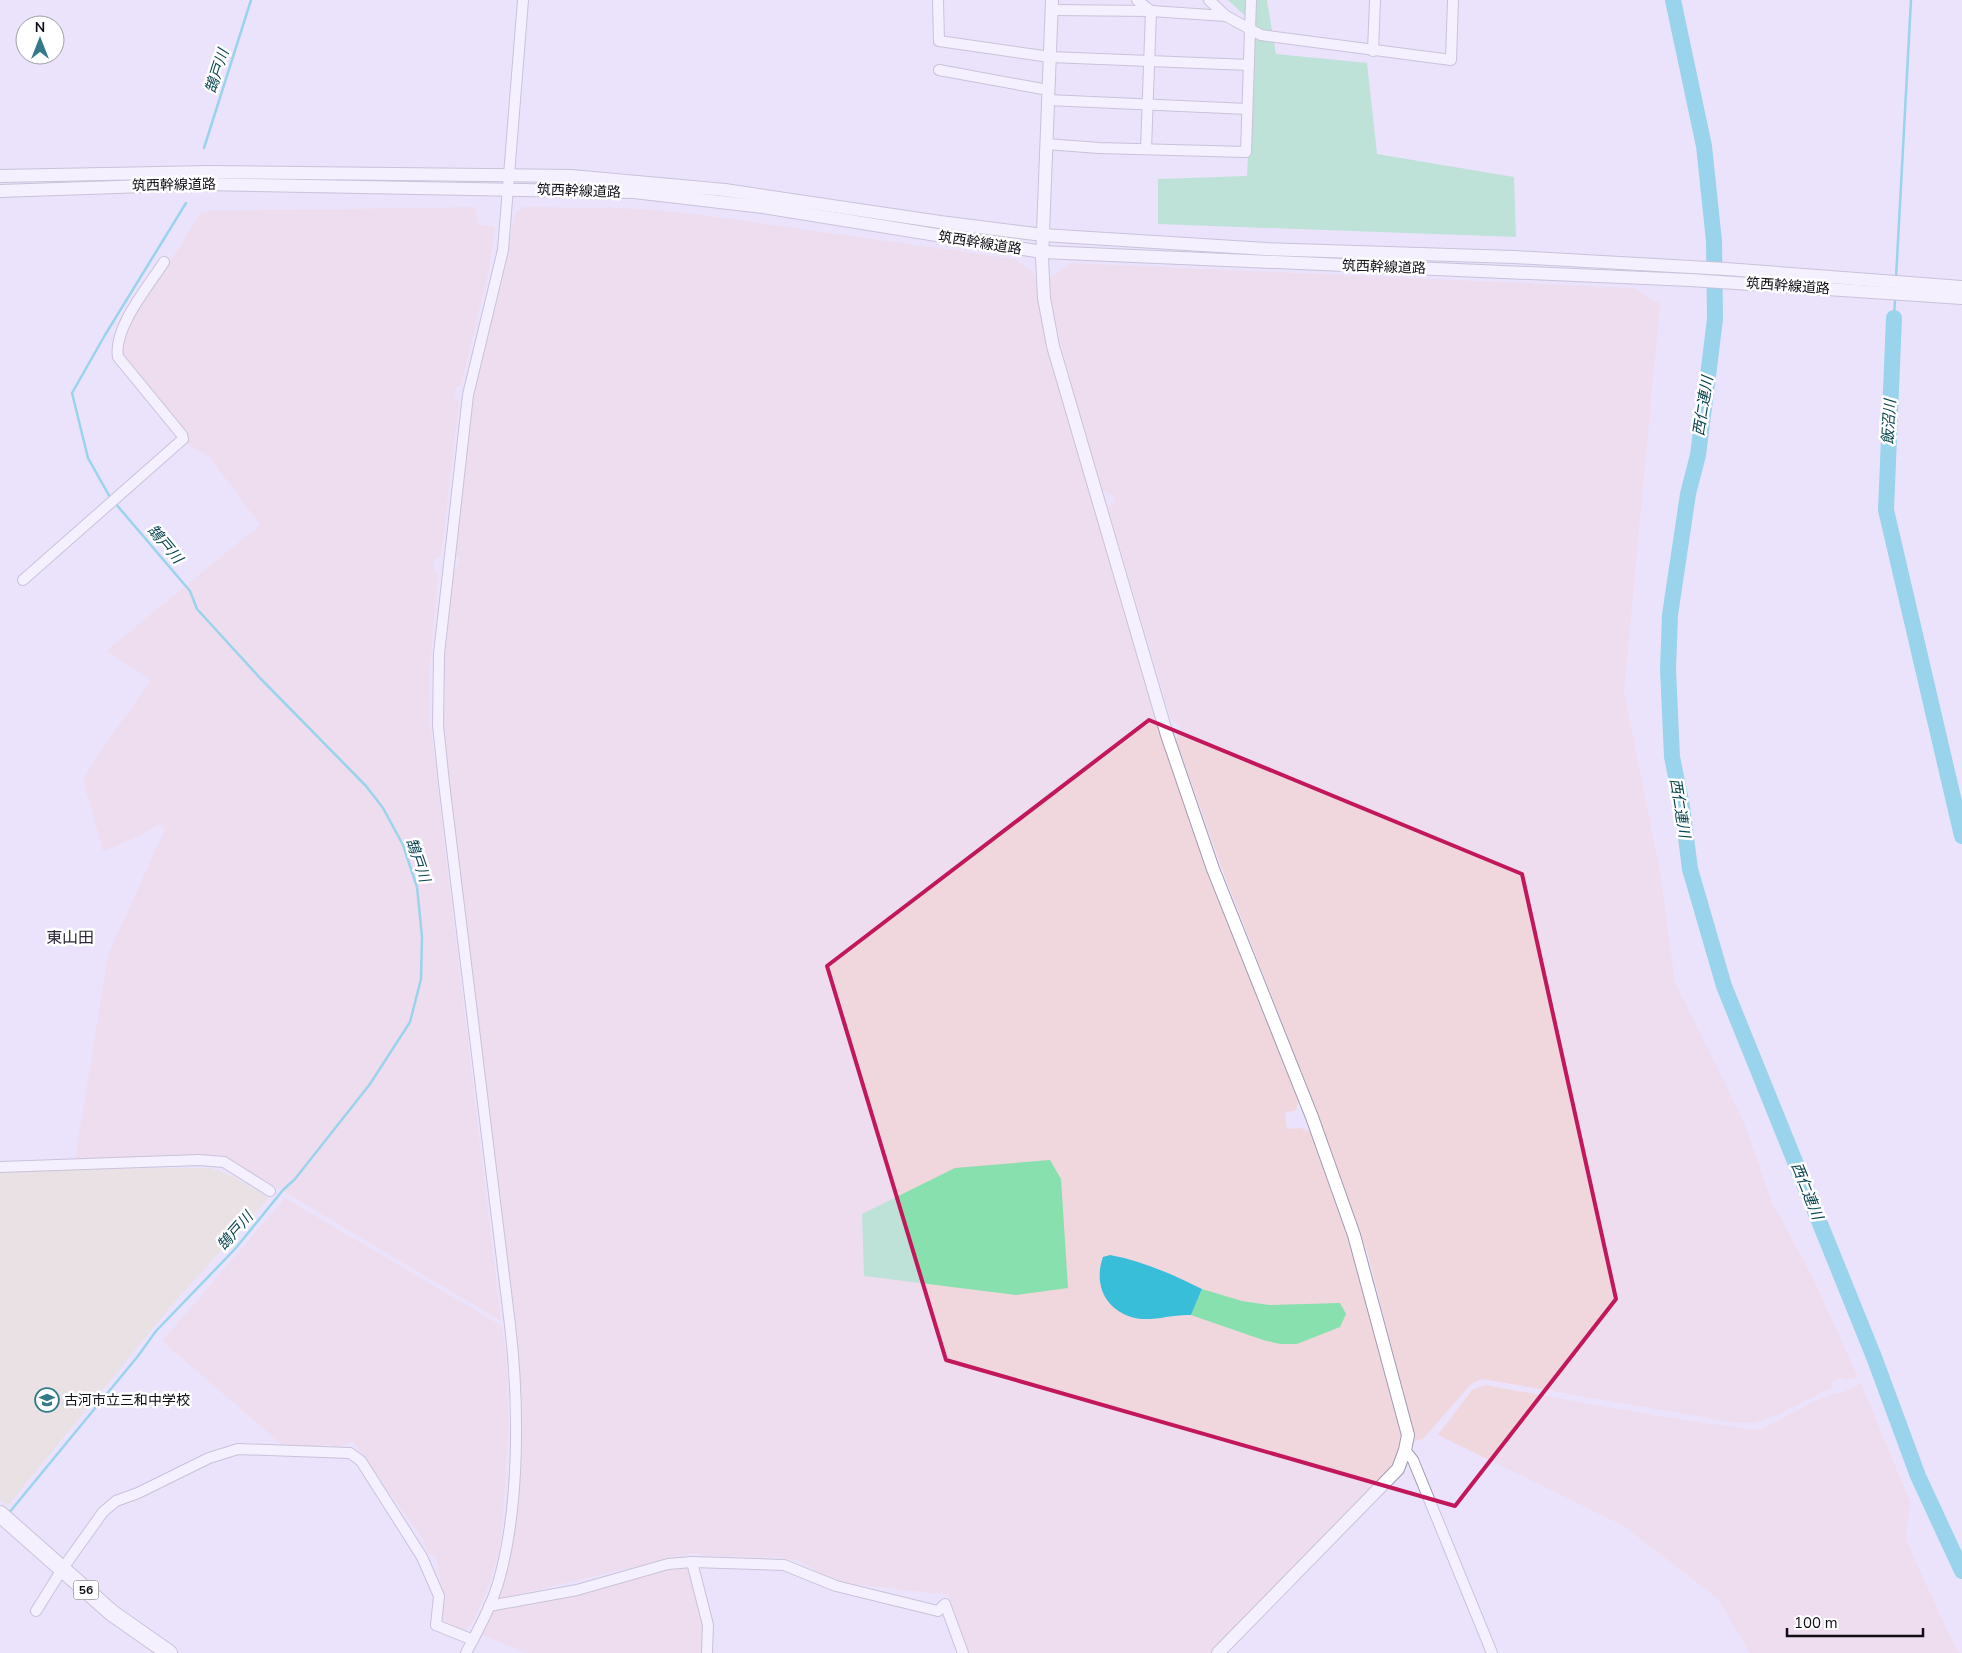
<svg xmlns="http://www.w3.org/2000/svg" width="1962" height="1653" font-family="'Nunito Sans','Noto Sans JP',sans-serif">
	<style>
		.industrial { fill: #f0d6dd }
		.education { fill: #e6ddc8 }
		.green { fill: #87e0ad }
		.water { fill: #39beda }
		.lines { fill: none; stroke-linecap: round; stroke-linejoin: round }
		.stream { stroke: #39beda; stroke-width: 2.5 }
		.river { stroke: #39beda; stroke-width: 16 }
		.minor-casing { stroke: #a199b1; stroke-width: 12 }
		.tertiary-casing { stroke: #a199b1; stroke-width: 14 }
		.primary-casing { stroke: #a199b1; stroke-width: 18 }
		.minor { stroke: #fff; stroke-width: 10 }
		.tertiary { stroke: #fff; stroke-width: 12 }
		.primary { stroke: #fff; stroke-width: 16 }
		.marked { fill: none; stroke: #c2185b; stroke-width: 4; stroke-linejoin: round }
		.labels { text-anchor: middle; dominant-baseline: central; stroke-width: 5; stroke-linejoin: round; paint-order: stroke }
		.shield { fill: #fff; stroke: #58565c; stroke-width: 1 }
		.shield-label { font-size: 12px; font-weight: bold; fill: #100d16 }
		.street-label { font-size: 14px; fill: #100d16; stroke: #fff }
		.poi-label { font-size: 14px; fill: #100d16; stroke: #fff; text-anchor: start }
		.water-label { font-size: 15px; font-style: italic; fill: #094450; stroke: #fff }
		.quarter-label { font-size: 16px; fill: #2d2739; stroke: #fff }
	</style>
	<rect width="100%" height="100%" fill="#ebe3fc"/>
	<g class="industrial">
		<path d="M475 207 479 225 495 227 489 268 472 340 461 386 456 387 454 398 459 402 441 556 434 560V571L438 574 429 679 430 723 501 1321 224 1156 199 1155 75 1160 108 955 165 829 160 824 137 837 103 851 83 780 99 753 151 680 106 651 260 525 209 456 185 443 122 357 121 339 202 211Z"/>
		<path d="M523 207 622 208 688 213 1014 259 1034 273 1053 369 1167 752 1189 818 1299 1101 1295 1111 1285 1112 1287 1129 1301 1128 1312 1133 1354 1249 1403 1429 1402 1446 1394 1468 1212 1653H968L949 1595 852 1584 829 1579 802 1562 779 1557 708 1556 694 1553 497 1599 508 1569 514 1534 520 1416 515 1317 445 761 443 685 452 570 457 568 460 559 455 554 475 380 506 265 515 213Z"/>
		<path d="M1071 263 1633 288 1660 304 1624 692 1660 871 1675 983 1744 1122 1772 1203 1812 1276 1858 1377 1847 1380 1841 1378 1833 1381 1831 1388 1779 1414 1754 1423 1731 1422 1482 1379 1471 1384 1423 1439 1415 1441 1368 1254 1284 1028 1222 869 1176 739 1181 725 1171 720 1108 507 1115 503 1113 495 1103 491 1073 391 1053 312 1050 278Z"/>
		<path d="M285 1198 502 1326 507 1367 508 1427 503 1519 499 1551 489 1585 473 1621 464 1632 443 1621 444 1596 435 1556 428 1554 422 1538 353 1441 337 1447 326 1444 315 1447 281 1444 162 1341Z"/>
		<path d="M1861 1383 1910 1502 1906 1540 1954 1645 1960 1653H1750L1718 1599 1624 1526 1438 1435 1472 1390 1485 1385 1657 1416 1755 1430 1762 1429 1811 1403 1833 1393 1839 1394Z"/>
		<path d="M683 1566 689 1569 703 1623 702 1653H527L480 1634 492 1611 584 1592Z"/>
	</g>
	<path class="education" d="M167 1168H210L232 1176 269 1198 177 1299 8 1505 0 1500V1171Z"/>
	<g class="green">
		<path d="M1228 0H1267L1276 54 1367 63 1377 154 1514 177 1516 237 1158 224V179L1247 176 1255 25Z"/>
		<path d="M1050 1160 1061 1179 1068 1288 1016 1295 864 1276 862 1214 955 1168Z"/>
		<path d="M1202 1289 1242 1301 1269 1305 1340 1303 1346 1314 1340 1327 1297 1344H1280L1263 1340 1191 1315Z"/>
	</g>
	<path class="water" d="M1110 1255C1142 1261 1172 1274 1202 1289L1191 1315C1175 1314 1158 1320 1141 1319 1109 1315 1092 1288 1103 1257Z"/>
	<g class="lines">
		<g class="stream">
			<path d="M204 148 251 0"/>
			<path d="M1896 278 1911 0"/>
			<path d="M1894 318 1895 299"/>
			<path d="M111 499 88 458 72 393 105 335 186 203"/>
			<path d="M8 1514 138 1356 156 1331 235 1249 283 1190 295 1179 370 1084 410 1022 421 979 422 937 417 887 403 845 383 808 366 786 260 678 197 609 190 591 115 503"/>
		</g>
		<g class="river">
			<path d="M1673 0 1704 146 1714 241 1715 319 1708 376 1698 455 1688 494 1670 615 1668 669 1672 757 1682 806 1690 869 1724 986 1874 1357 1918 1476 1962 1571"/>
			<path d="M1894 318 1886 510 1962 836"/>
		</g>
		<g class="minor-casing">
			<g id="minor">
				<path d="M938 0 939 41 1050 57 1249 65"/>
				<path d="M1137 0 1151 11 1146 149"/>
				<path d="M1209 0 1226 16 1261 35 1451 60 1453 0"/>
				<path d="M1052 10 1151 11 1226 16"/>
				<path d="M1373 51 1375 0"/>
				<path d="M939 70 1048 90"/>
				<path d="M1048 100 1247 109"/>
				<path d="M1046 144 1099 148 1246 152 1251 0"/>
				<path d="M23 580 183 439 182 435 118 357C113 328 148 287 164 262"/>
				<path d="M0 1167 199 1160 224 1162 270 1191"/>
				<path d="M1405 1450 1413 1460 1492 1653"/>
				<path d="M692 1562 708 1625 707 1653"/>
				<path d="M489 1606 577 1590 668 1564 692 1562 784 1565 836 1586 938 1611 945 1604 963 1653"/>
				<path d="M36 1611 63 1568 103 1512 116 1501 138 1493 209 1458 238 1449 350 1453 361 1461 422 1557 439 1596 436 1625 473 1640"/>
				<path d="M466 1653C478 1630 492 1605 499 1580 520 1505 519 1402 510 1325L444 783 438 725 439 654 468 395 503 250 523 0"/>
			</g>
		</g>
		<g class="tertiary-casing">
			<g id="tertiary">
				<path d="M1052 0 1042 258 1044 298 1053 346 1167 735 1213 869 1312 1117 1354 1235 1408 1435 1405 1450 1398 1469 1218 1653"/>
				<path d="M0 176 209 172 571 176 725 190 940 222 1043 235 1266 249 1514 257 1726 269 1962 287"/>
				<path d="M0 191 204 184 634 192 763 207 1042 252 1690 280 1962 298"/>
			</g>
		</g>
		<g class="primary-casing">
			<path id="primary" d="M0 1514 112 1613 169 1653"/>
		</g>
		<use href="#minor" class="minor"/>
		<use href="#tertiary" class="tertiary"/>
		<use href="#primary" class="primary"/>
	</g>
	<path d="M0 0H1962V1653H0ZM1149 720 1522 874 1616 1299 1455 1506 946 1360 827 966Z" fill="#ebe3fc" fill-opacity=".55" fill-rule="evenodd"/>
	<path class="marked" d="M1149 720 1522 874 1616 1299 1455 1506 946 1360 827 966Z"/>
	<defs>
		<g id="school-ring" transform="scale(1.25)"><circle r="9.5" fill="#fff" stroke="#347987" stroke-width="1.5"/><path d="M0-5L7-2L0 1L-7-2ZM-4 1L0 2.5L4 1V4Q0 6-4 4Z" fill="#347987"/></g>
	</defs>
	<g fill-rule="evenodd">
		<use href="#school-ring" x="47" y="1400"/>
	</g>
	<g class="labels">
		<rect class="shield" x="73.5" y="1580.5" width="25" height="19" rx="4"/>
		<g class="shield-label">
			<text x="86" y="1590">56</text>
		</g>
		<g class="street-label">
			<text transform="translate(174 185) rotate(-1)">筑西幹線道路</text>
			<text transform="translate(579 191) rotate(2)">筑西幹線道路</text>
			<text transform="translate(980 243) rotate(9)">筑西幹線道路</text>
			<text transform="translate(1384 267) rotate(2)">筑西幹線道路</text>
			<text transform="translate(1788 286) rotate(4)">筑西幹線道路</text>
		</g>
		<g class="poi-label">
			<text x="64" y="1400">古河市立三和中学校</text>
		</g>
		<g class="water-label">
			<text transform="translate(217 71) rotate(-72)">鵠戸川</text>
			<text transform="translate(1703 406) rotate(-81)">西仁連川</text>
			<text transform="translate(1889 422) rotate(-87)">飯沼川</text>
			<text transform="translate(165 544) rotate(50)">鵠戸川</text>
			<text transform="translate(1680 808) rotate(81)">西仁連川</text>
			<text transform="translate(418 860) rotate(71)">鵠戸川</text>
			<text transform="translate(1807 1191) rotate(68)">西仁連川</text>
			<text transform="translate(235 1231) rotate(-49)">鵠戸川</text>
		</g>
		<g class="quarter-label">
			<text x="70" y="938">東山田</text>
		</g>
	</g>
	<g transform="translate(40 40)"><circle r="24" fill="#ffffff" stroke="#9f9ea2"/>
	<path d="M0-4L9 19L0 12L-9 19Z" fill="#347987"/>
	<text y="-8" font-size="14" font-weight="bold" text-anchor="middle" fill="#100d16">N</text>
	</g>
	<path d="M1787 1628v8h136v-8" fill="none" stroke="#100d16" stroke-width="2.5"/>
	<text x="1794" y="1628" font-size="15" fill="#100d16" stroke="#ffffff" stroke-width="4" paint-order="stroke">100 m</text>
</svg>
